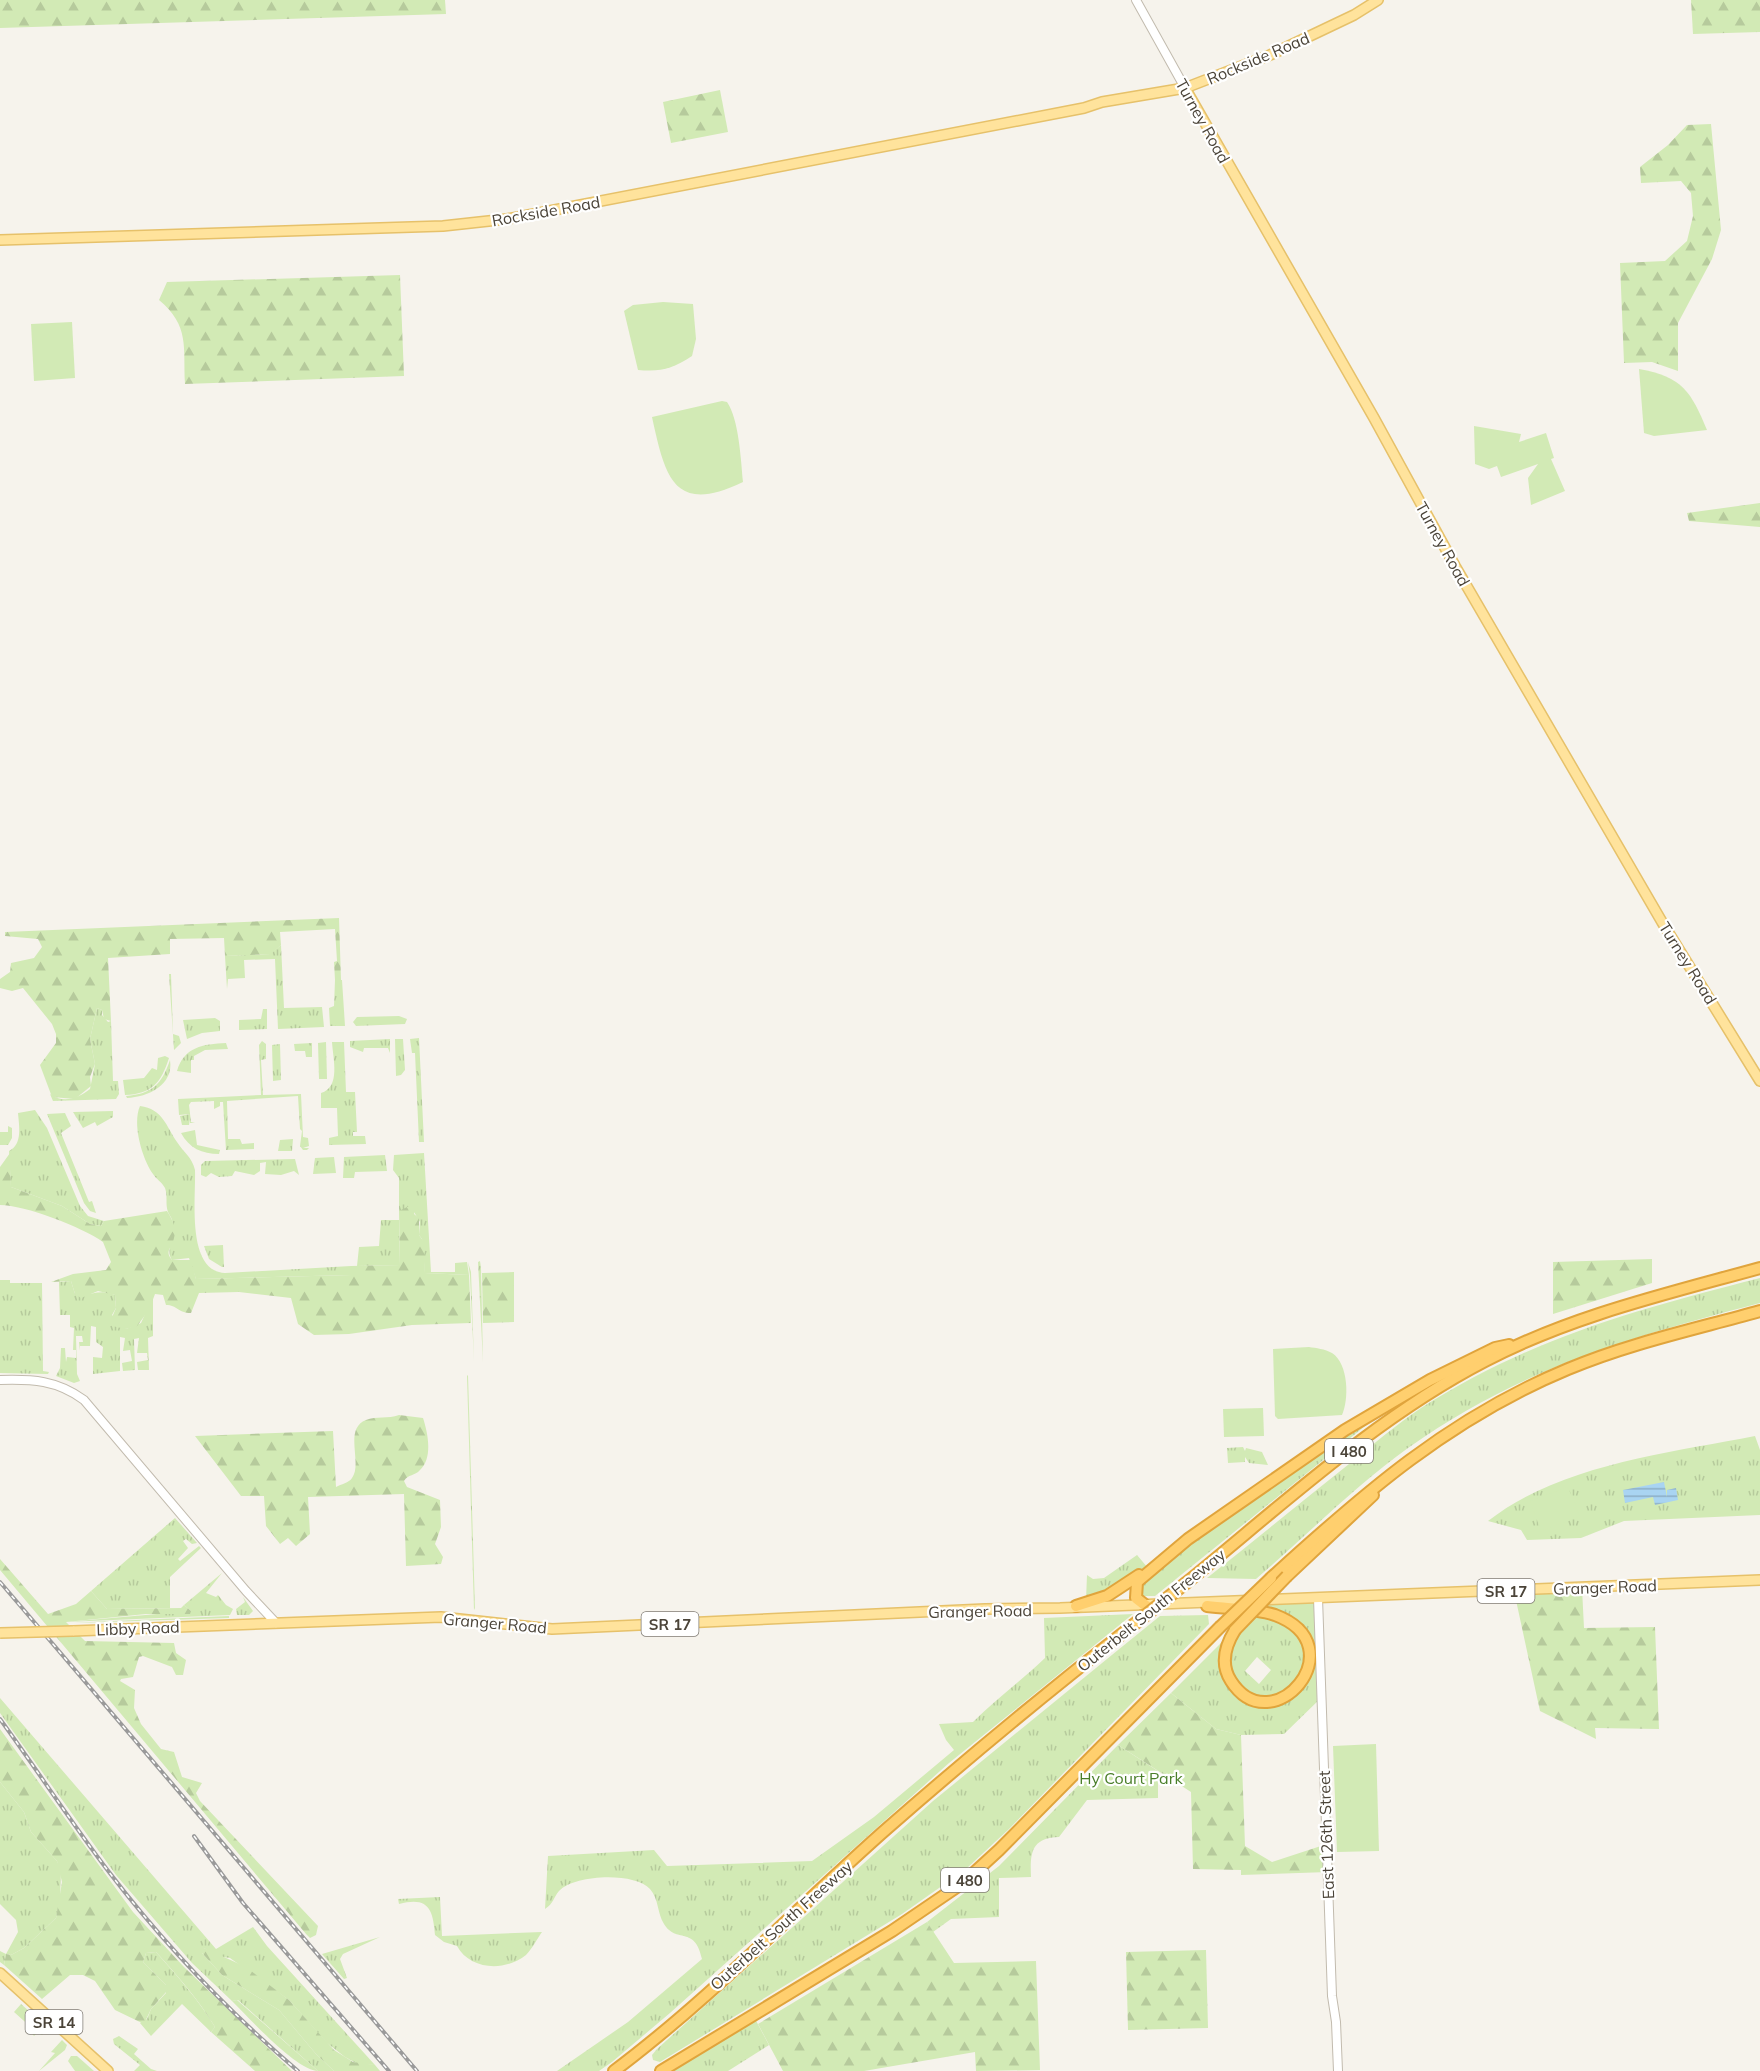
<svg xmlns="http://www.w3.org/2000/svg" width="1760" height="2071" font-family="Mulish,sans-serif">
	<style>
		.grass { fill: url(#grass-tufts); fill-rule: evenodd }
		.forest { fill: url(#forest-firs) }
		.garden { fill: #d2eab5 }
		.water { fill: url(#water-rules) }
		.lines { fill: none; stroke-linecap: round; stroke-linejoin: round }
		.minor-casing { stroke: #c2bbae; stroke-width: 10 }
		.major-casing { stroke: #e6c16a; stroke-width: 12 }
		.highway-casing { stroke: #e0a43c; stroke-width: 14 }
		.minor { stroke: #fff; stroke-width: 8 }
		.major { stroke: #ffe39c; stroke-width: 9 }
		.highway { stroke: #ffcf6e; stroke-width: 10 }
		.rail-casing { stroke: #9a9a9a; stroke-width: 4 }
		.rail { stroke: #fff; stroke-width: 1.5; stroke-dasharray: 4.5; stroke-linecap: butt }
		.major-bridge-casing { stroke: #e6c16a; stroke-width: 12; stroke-linecap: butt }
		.highway-bridge-casing { stroke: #e0a43c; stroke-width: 14; stroke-linecap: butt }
		.major-bridge { stroke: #ffe39c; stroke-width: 9 }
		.highway-bridge { stroke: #ffcf6e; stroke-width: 10 }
		.labels { text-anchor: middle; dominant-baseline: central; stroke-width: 4.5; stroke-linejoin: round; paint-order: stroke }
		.shield { fill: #fff; stroke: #817c74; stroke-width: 1.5 }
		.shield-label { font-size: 15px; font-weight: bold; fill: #4b4439 }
		.street-label { font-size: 16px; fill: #4b4439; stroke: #fff }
		.park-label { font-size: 16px; fill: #4a7f2a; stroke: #fff }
	</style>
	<defs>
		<pattern id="grass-tufts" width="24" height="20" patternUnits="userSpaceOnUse" patternTransform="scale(1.5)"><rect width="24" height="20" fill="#d2eab5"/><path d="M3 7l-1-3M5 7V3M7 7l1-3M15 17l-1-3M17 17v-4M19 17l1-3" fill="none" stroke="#b6ca9c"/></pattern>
		<pattern id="forest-firs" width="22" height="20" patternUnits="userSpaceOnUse" patternTransform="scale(1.5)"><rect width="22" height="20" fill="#d2eab5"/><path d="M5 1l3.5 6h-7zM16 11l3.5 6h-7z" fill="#b6ca9c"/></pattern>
		<pattern id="water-rules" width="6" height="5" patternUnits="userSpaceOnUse" patternTransform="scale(1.5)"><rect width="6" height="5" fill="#a9d4f2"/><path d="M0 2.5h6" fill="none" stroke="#8caec5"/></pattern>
	</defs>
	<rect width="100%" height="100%" fill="#f6f3ec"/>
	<g class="grass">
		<path d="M281 945 284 1008 322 1007 324 1027 278 1029 275 959 244 960 245 978 228 979 227 989 225 956 270 954Z"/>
		<path d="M169 974H171L173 1034 179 1036 181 1043 174 1050Z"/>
		<path d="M335 980H342L345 1026H330L329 1008 334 1006Z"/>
		<path d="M97 1008 102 1010V1015L108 1022 111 1021 113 1081H118L119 1094 116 1099 53 1101 50 1094C63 1104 79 1098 90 1089L95 1064 90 1039Z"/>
		<path d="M263 1009H267V1029L239 1030V1020L261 1019Z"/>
		<path d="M399 1016 407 1019 405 1024 356 1026 353 1022 357 1017Z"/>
		<path d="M215 1018 220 1021V1031L202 1033 187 1039 183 1020Z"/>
		<path d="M419 1038 424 1142H419L415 1053H412L410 1039Z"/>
		<path d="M390 1039V1053L388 1048H364L363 1052 350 1047V1041Z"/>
		<path d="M395 1039H403L405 1070 401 1075 396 1076Z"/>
		<path d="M262 1041 266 1044V1059L261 1060 263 1095 301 1094 303 1137 308 1138 309 1146 303 1148H309L307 1150H303L300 1146 302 1131 300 1129 298 1096 227 1101 228 1139H240L242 1144 254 1143V1149L226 1150 223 1102H220V1106L214 1109V1101L191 1102 189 1105 191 1122 195 1123H190V1119L189 1125H182L180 1116 190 1114 179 1115 178 1099 261 1095 259 1045Z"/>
		<path d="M326 1042 327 1079H319L318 1043Z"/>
		<path d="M332 1042H344L346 1092H355L357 1132H353V1136H365L366 1144 329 1145V1138L338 1136 337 1108H321V1093C341 1087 333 1059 332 1042Z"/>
		<path d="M226 1043 228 1049 205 1050 194 1056V1060H191V1073L177 1071C184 1047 203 1044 226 1043Z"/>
		<path d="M312 1043V1057H306L305 1051H295L294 1044Z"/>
		<path d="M280 1044 281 1080 273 1081 272 1045Z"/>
		<path d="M165 1056 169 1058C161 1083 152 1094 125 1095L123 1080 144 1078 152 1068 157 1070 158 1058Z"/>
		<path d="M170 1060C174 1085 148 1097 127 1098L126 1096C152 1094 162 1084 170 1060Z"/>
		<path d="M140 1106C163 1109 166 1126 177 1142 184 1153 192 1157 195 1170 196 1199 186 1271 225 1273L351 1266V1275L196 1279 189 1258 172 1260C165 1251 175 1233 172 1220 171 1216 169 1215 168 1212 165 1204 168 1196 165 1188 162 1182 156 1179 153 1174 142 1158 132 1124 140 1106Z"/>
		<path d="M35 1110 47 1128 80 1206 88 1216 104 1221 101 1226 90 1224 62 1206 11 1187 9 1151C23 1144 19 1126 18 1113Z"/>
		<path d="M113 1111V1117L97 1126 95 1122 83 1128 73 1112Z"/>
		<path d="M65 1113 71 1126 61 1133 89 1202 92 1201 96 1213 90 1211 84 1203 47 1114Z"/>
		<path d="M8 1126 12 1128V1138L8 1145H0V1132H8Z"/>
		<path d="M195 1130 197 1145 220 1150 219 1154C202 1154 189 1148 181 1133Z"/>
		<path d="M293 1139 292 1151H278L280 1140Z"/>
		<path d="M424 1153 431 1272H455V1263L467 1262 469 1275 425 1273 422 1239 419 1235 420 1222 414 1212 399 1211V1178L393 1170 394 1155Z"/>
		<path d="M385 1155 387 1171 355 1172 354 1178H343L344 1157Z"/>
		<path d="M334 1157 336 1173 313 1174 315 1158Z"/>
		<path d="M295 1159 299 1175 294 1171 281 1175 265 1174 266 1162 260 1163V1171L254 1175 235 1171 232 1176 219 1177 211 1173 206 1177 201 1175V1165L205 1161Z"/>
		<path d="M381 1220H399L400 1265 357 1266 359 1247 379 1246Z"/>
		<path d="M223 1245 224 1267H222L209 1259 204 1246Z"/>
		<path d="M480 1261 481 1268 483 1362 478 1262Z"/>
		<path d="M468 1262 471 1272 474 1362 470 1276Z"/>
		<path d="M1760 1278V1303C1630 1337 1519 1369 1408 1448 1354 1487 1306 1536 1256 1579L1207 1578C1254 1541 1301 1502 1349 1464 1372 1445 1396 1425 1421 1408 1531 1338 1635 1310 1760 1278Z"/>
		<path d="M0 1280H10V1283H42L43 1371 49 1372 48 1374 0 1373Z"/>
		<path d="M71 1281 75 1294C90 1297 99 1288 115 1295L116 1308 112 1315 126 1329 141 1323 153 1297V1336L148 1338 149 1370H138L137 1362 148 1360 147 1353H137L139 1338 134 1339 135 1370 123 1371 122 1363 132 1361 130 1350 123 1351 125 1338 120 1337V1371L93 1374V1357L102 1358 103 1347 96 1342V1327L91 1326 90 1346H80V1351L79 1342H83L82 1336H76L77 1374 80 1381 74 1383 56 1376 60 1368 61 1348H65L66 1362 67 1357 76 1358V1350H73L74 1328 70 1327V1315H60L59 1282Z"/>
		<path d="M468 1375 475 1608 474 1610 467 1376Z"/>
		<path d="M1375 1418 1155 1596H1140L1142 1578C1218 1523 1292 1462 1375 1418Z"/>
		<path d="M1755 1436 1760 1450V1515L1624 1521 1581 1538 1527 1540 1521 1530 1488 1521C1559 1465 1668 1453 1755 1436Z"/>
		<path d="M1243 1447 1245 1451 1246 1448 1262 1452 1268 1465 1249 1463 1245 1457V1462L1228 1463 1227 1448Z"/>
		<path d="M175 1518 197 1543 192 1544 186 1539 183 1541 188 1548 178 1559 180 1561 199 1546 201 1548 170 1577V1608L107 1609 91 1591Z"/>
		<path d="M1137 1555 1148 1568 1114 1592 1086 1600 1087 1575 1093 1579 1104 1578Z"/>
		<path d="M222 1573 206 1593 216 1597 218 1595 226 1605 233 1609 230 1615 66 1622 191 1611 184 1605Z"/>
		<path d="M243 1597 253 1611 249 1615H237L236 1609 245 1602Z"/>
		<path d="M1266 1598H1318L1322 1697 1284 1734 1241 1735 1216 1729 1171 1693ZM1257 1657 1271 1670 1259 1684 1245 1671Z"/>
		<path d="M1133 1614 949 1763 670 2013 612 2062 599 2071H557L628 2022 702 1959C695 1925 676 1944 664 1924 657 1913 659 1899 650 1889 635 1872 575 1874 559 1891 553 1898 554 1903 545 1909L548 1856 654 1850 667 1866 812 1861 874 1817 954 1750 946 1740 939 1724 973 1722C996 1699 1021 1681 1045 1658L1044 1618Z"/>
		<path d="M1208 1615 1209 1624 1009 1829 966 1869 902 1914 660 2062 653 2060 652 2055 657 2049 933 1801 1118 1650 1160 1616Z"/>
		<path d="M229 1616V1618L74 1623 90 1622Z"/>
		<path d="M0 1698 216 1949 253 1927 267 1946 375 2065 358 2064 345 2057 327 2043 289 2000 230 1958 216 1956 204 1948 202 1953 222 1975 279 2010 316 2054 334 2071H318L238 2000 232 2001 192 1963 116 1875 0 1713Z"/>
		<path d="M1118 1745 1158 1771V1798L1087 1800 1059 1837C1031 1838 1030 1853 1031 1877L999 1878V1917L951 1919 933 1932 927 1922 999 1866Z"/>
		<path d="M0 1782 24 1812 31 1832 57 1861 61 1871 60 1900 56 1918 24 1948 11 1955 6 1954 4 1965 0 1962V1951L6 1954 18 1932 16 1920 0 1904Z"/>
		<path d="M440 1897 442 1936 542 1932C537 1939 532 1949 526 1955 505 1972 470 1970 457 1946L444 1942 435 1935C433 1910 429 1896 399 1904L398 1899Z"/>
		<path d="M380 1937 343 1954 340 1959 347 1978 344 1979 322 1954Z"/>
		<path d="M156 1952C178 1977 198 1999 215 2027L211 2032 182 2004 151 2036 140 2023 147 2019 151 2009 166 1993V1985L143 1962 146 1953Z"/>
		<path d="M21 2004 48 2028 42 2035 38 2032 34 2036 31 2032 33 2029 14 2012Z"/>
		<path d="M753 2015 769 2045 728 2071H661Z"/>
		<path d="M119 2036 138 2049 134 2054 151 2069 157 2071H134L140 2065 114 2044 113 2039Z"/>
		<path d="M62 2040 67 2045 65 2050 39 2071 55 2053 51 2052Z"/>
		<path d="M77 2056 94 2071H75L68 2061 71 2056Z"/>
	</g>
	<g class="forest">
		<path d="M0 0H445L446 14 0 28Z"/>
		<path d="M1691 0H1760V32L1693 34Z"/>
		<path d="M720 90 728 132 671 143 663 102Z"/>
		<path d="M1711 124 1721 230 1712 259 1678 323V371L1652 362 1624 363 1620 263 1665 261 1687 241 1693 216 1691 193 1681 181 1641 183 1640 167 1668 145 1687 125Z"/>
		<path d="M400 275 404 376 185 384C183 347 190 326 159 300L167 282Z"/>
		<path d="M1760 503V527L1689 521 1687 513Z"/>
		<path d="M339 918 341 980H335L334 962 337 961 335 929 280 932 281 945 271 954 225 956 224 938 170 939V954L108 958 111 1021 104 1019 102 1010 97 1008 90 1039 95 1064 90 1077 91 1086 75 1099 52 1097 40 1065 56 1043V1034L52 1024 23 988 12 991 0 988V979L10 972 11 963 34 958 42 947 38 939 5 936V932Z"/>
		<path d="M10 1153 11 1187 62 1206 90 1224 101 1226 104 1221 167 1211C172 1219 177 1228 174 1238 172 1248 164 1251 172 1260H191L196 1279 351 1275V1266L400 1265 399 1211 413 1204 416 1206 414 1214 419 1218V1235L424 1242 425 1273 469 1275 471 1323 412 1325 349 1334 314 1335 298 1324 291 1298 239 1292 199 1293 191 1313C178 1313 177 1305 166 1305L163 1295 155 1294 149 1310 137 1326 126 1329 112 1326 110 1322 116 1308 115 1295 98 1291 81 1298 75 1294 71 1281 51 1282 73 1274 106 1270 111 1262 103 1242C82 1227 25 1205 0 1205V1167Z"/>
		<path d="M1652 1259V1283L1553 1314V1262Z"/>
		<path d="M514 1272V1322L483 1323 482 1273Z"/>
		<path d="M399 1415 423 1418C428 1433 433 1458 420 1470 415 1476 408 1474 404 1481L407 1487 440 1500 441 1527 435 1544 443 1557 441 1564 406 1566 404 1494 308 1497 310 1534 296 1546 288 1538 280 1544 266 1526 264 1496H241L195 1436 333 1431 336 1487C341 1484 349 1483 352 1478 363 1463 343 1429 366 1420 376 1416 388 1419 399 1415Z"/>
		<path d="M0 1559 48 1614 76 1604 91 1591 107 1609 181 1608 184 1605 191 1611 190 1614H146L66 1622 85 1641 174 1643 176 1653 186 1660 183 1675H176L172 1667 143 1656 139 1657 133 1677 121 1679 120 1681 135 1690 134 1708 141 1724 161 1749 174 1752 182 1777 202 1783 196 1793 200 1801 318 1926 316 1935 310 1938 306 1934 0 1570Z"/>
		<path d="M1582 1588 1584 1628 1655 1627 1659 1729 1595 1728 1596 1739 1540 1711 1514 1591Z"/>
		<path d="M1171 1693 1216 1729 1241 1735 1245 1846 1272 1862 1327 1844 1328 1872 1241 1875V1870L1193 1869 1191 1792 1118 1745Z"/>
		<path d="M0 1729 133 1912 184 1967 292 2071H255L211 2032 215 2027C198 1999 178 1976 156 1952L146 1953 143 1962 166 1985 167 1991 151 2009 144 2024 115 2010 95 1981 83 1975H70L42 1999 4 1965 6 1954 11 1955 24 1948 56 1918 62 1882 57 1861 31 1832 24 1812 0 1782Z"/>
		<path d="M927 1922 954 1963 1036 1961 1040 2070 976 2071 975 2052 864 2071H783L758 2024Z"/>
		<path d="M204 1948 246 1967 289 2000 334 2050 353 2062 375 2065 380 2071H334L316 2054 279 2010 222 1975 202 1953 200 1949Z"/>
		<path d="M1206 1950 1208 2028 1128 2030 1126 1952Z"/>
		<path d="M237 2000 318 2071C297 2071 249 2018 232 2001Z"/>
	</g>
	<g class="garden">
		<path d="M663 302 693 304 696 339 692 356C672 369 661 372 638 370L624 311 633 305Z"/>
		<path d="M72 322 75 378 34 381 31 324Z"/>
		<path d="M1639 369C1683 377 1691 392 1707 430L1654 436 1644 433Z"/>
		<path d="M722 401 727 402C739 419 741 461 743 482 673 516 665 476 652 417Z"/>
		<path d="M1474 426 1521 434 1519 442 1546 433 1554 458 1551 459 1565 491 1531 505 1528 478 1538 464 1501 477 1497 466 1489 469 1475 464Z"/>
		<path d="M1309 1347C1316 1348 1325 1349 1332 1353 1349 1364 1349 1400 1342 1415L1278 1419 1275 1416 1273 1349Z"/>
		<path d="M1263 1408 1264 1436 1224 1437 1223 1409Z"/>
		<path d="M1568 1487 1580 1516 1541 1531 1530 1501Z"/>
		<path d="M1376 1744 1379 1851 1337 1852 1333 1746Z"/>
	</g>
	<path class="water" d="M1664 1482 1667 1497V1490L1676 1488 1678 1500 1655 1505 1653 1497 1625 1503 1623 1490Z"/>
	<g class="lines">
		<g class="minor-casing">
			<g id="minor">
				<path d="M1136 0 1185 88"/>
				<path d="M0 1380C32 1379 57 1380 84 1400L246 1591 276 1623"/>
				<path d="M1318 1598 1332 1996 1336 2022 1338 2071"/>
			</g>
		</g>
		<g class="major-casing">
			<g id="major">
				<path d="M1185 88 1374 418 1455 566 1662 922 1760 1081"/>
				<path d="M0 240 443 226 507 219 1084 108 1102 102 1185 88 1270 55 1354 15 1378 0"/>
				<path d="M73 1631 441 1617 552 1629 985 1609 1060 1608 1760 1580"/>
				<path d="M0 1973 108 2071"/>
			</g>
		</g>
		<g class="highway-casing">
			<g id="highway">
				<path d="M1287 1576 1373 1495"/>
				<path d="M1271 1578C1364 1493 1450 1418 1568 1369 1630 1343 1696 1329 1760 1311"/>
				<path d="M1186 1583C1281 1506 1375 1418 1485 1361 1571 1316 1666 1294 1760 1268"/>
				<path d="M1076 1606 1107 1596 1139 1575"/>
				<path d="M1207 1606C1229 1609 1254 1608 1275 1615 1358 1646 1272 1745 1231 1681 1220 1664 1225 1646 1235 1630"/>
				<path d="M1150 1609 1136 1598 1137 1582 1188 1539 1345 1430 1430 1380 1495 1348 1509 1345"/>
				<path d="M614 2071C710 1999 794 1911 883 1832 964 1761 1047 1692 1132 1626"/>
				<path d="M661 2071 892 1931 964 1882 999 1850 1220 1627"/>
			</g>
		</g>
		<use href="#minor" class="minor"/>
		<use href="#major" class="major"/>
		<use href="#highway" class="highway"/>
		<g class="rail-casing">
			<g id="rail">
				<path d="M0 1582 417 2071"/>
				<path d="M0 1719C37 1770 71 1822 109 1872 164 1944 229 2012 298 2071"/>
				<path d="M194 1836 243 1903 389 2071"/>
			</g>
		</g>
		<use href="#rail" class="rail"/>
		<g class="major-bridge-casing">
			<path id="major-bridge" d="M0 1633 73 1631"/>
		</g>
		<g class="highway-bridge-casing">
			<g id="highway-bridge">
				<path d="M1132 1626 1186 1583"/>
				<path d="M1220 1627 1271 1578"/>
				<path d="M1235 1630 1287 1576"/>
			</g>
		</g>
		<use href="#major-bridge" class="major-bridge"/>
		<use href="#highway-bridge" class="highway-bridge"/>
	</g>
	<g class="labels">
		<g class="shield">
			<rect x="1325" y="1439" width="48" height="24" rx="4.5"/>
			<rect x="1477.5" y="1579" width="57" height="24" rx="4.5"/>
			<rect x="641.5" y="1612" width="57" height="24" rx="4.5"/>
			<rect x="941" y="1868" width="48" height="24" rx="4.5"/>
			<rect x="25.5" y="2010" width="57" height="24" rx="4.5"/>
		</g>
		<g class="shield-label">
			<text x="1349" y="1451">I 480</text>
			<text x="1506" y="1591">SR 17</text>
			<text x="670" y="1624">SR 17</text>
			<text x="965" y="1880">I 480</text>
			<text x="54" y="2022">SR 14</text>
		</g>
		<g class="street-label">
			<text transform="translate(1258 58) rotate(-23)">Rockside Road</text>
			<text transform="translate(1203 121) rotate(61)">Turney Road</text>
			<text transform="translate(546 211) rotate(-10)">Rockside Road</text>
			<text transform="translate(1443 544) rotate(61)">Turney Road</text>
			<text transform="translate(1688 963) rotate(58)">Turney Road</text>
			<text transform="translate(1605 1587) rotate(-2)">Granger Road</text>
			<text transform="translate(1151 1610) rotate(-39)">Outerbelt South Freeway</text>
			<text transform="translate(980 1611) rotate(-1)">Granger Road</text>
			<text transform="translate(495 1623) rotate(5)">Granger Road</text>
			<text transform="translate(138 1628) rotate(-2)">Libby Road</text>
			<text transform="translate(1326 1835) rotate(-92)">East 126th Street</text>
			<text transform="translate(781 1925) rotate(-42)">Outerbelt South Freeway</text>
		</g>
		<g class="park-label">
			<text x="1131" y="1778">Hy Court Park</text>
		</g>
	</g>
</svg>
